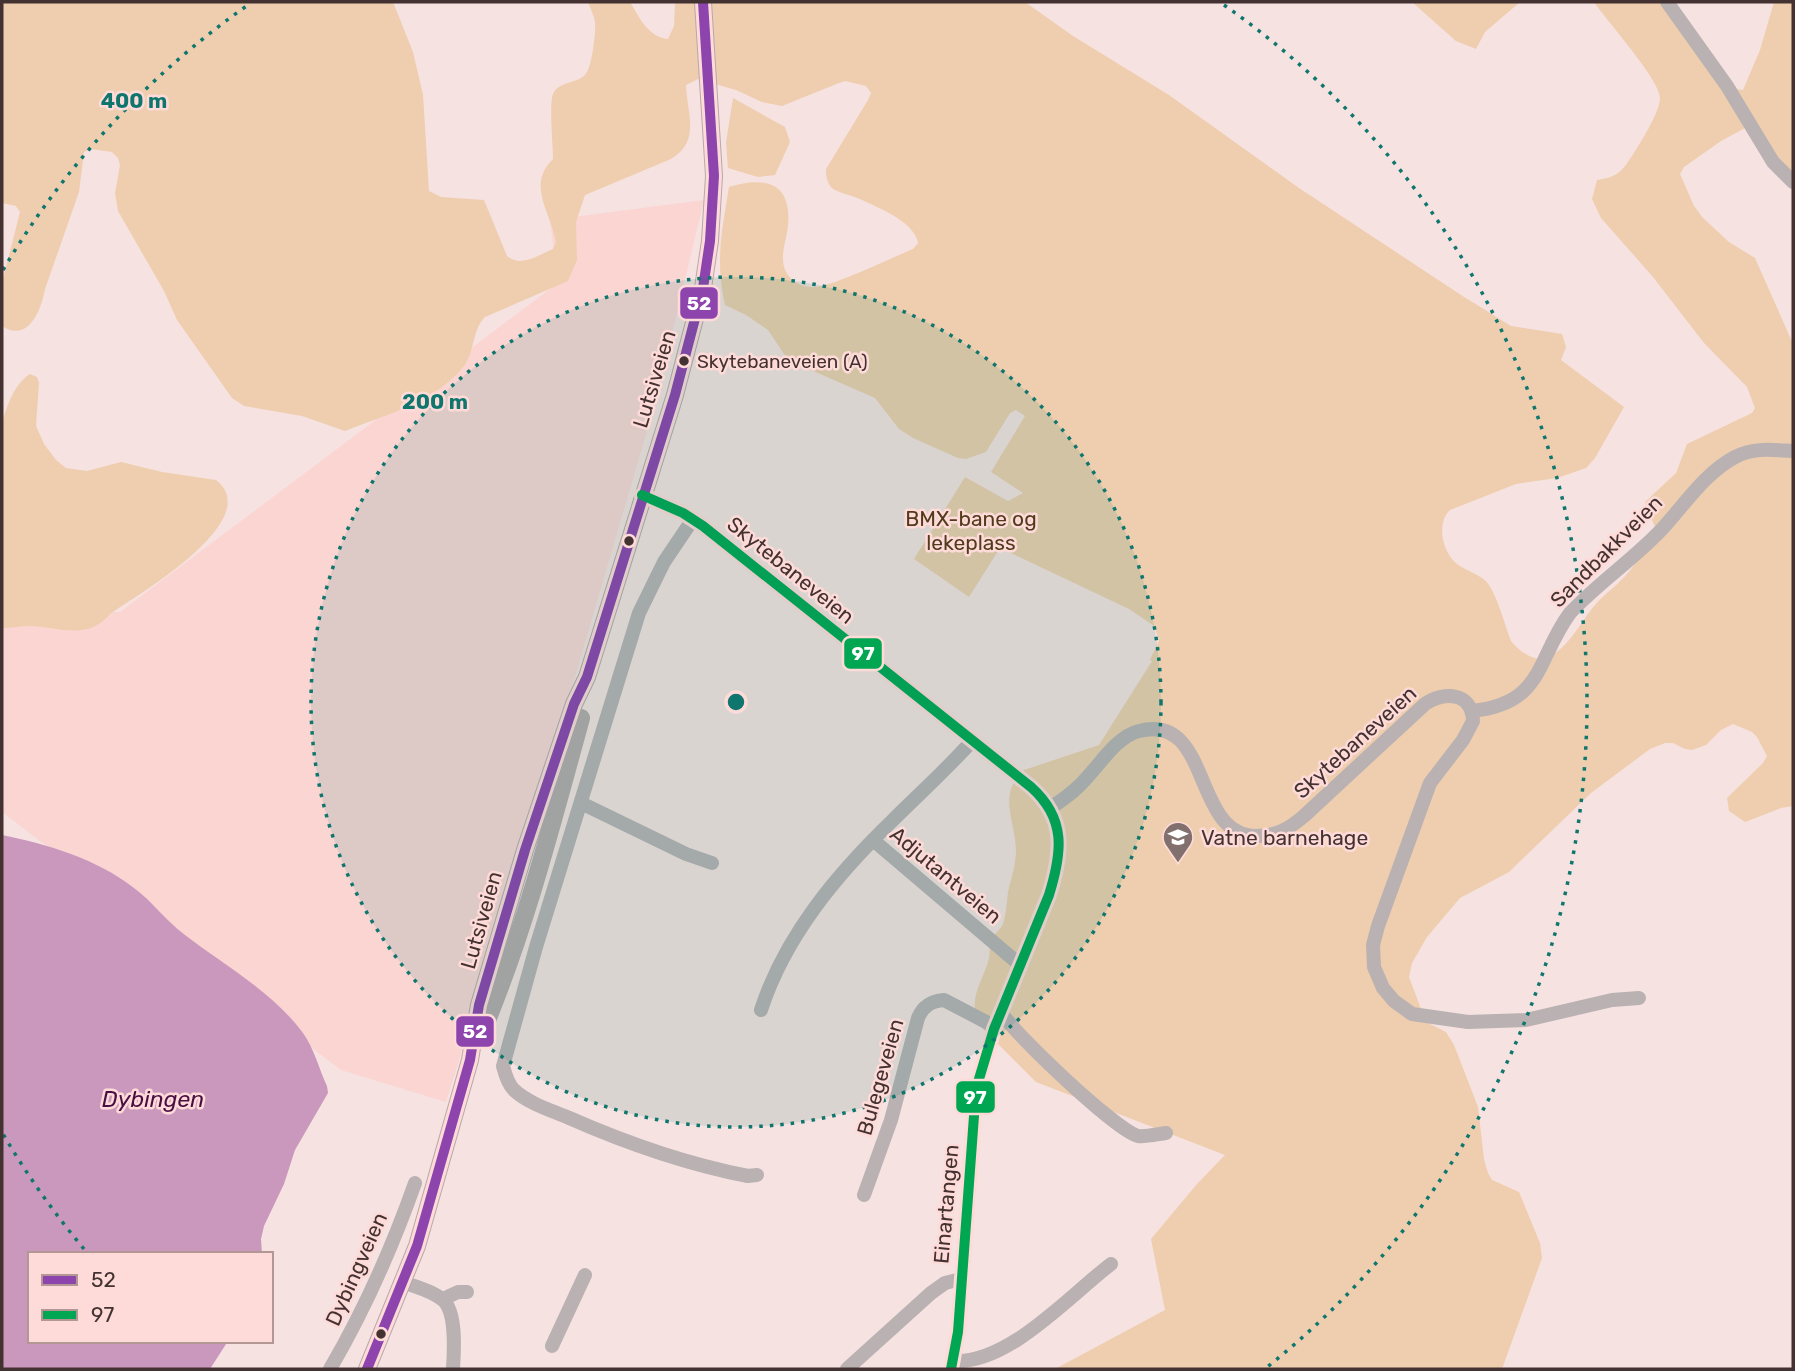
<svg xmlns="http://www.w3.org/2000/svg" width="1795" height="1371" font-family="Rubik,sans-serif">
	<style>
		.built { fill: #fad5d2 }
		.green { fill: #eeceae }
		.water { fill: #cb98bd }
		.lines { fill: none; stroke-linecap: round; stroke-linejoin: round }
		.minor { stroke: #b9b1b2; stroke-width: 14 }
		.major { stroke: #b5a9aa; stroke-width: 18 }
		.bus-1-casing { stroke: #fedbd8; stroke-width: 16 }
		.bus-2-casing { stroke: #fedbd8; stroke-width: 16 }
		.bus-1 { stroke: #8e44ad; stroke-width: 10 }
		.bus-2 { stroke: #00a651; stroke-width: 10 }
		.ring { fill: none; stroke: #0f766e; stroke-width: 3.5; stroke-dasharray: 3.5 7 }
		.bus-dot { fill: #433231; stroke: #fedbd8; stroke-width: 2.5 }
		.labels { text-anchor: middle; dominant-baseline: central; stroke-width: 5; stroke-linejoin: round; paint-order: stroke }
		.bus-label { font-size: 19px; fill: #433231; stroke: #fedbd8; text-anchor: start }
		.street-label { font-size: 21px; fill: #433231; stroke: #fedbd8 }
		.park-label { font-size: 21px; fill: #513b1c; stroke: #fedbd8 }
		.poi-label { font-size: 21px; fill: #433231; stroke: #fedbd8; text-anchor: start }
		.water-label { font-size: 23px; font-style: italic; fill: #490e43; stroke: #fedbd8 }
		.centre { fill: #0f766e; stroke: #fedbd8; stroke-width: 3.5 }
		.ring-label { font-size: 21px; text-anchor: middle; font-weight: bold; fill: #0f766e; stroke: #fedbd8; stroke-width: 5; stroke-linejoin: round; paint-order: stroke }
		.line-badge { stroke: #fedbd8; stroke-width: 2.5 }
		.badge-label { font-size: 19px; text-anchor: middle; font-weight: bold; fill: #fff }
	</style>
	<rect width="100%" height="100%" fill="#f6e2e0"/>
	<path class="built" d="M704 200 656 400 511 895 446 1102 341 1070 2 812V613L120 612 558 283 550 220Z"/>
	<g class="green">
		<path d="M2 2H393L413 52 423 95 429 191 441 197 484 200 507 256C520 268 539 255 553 249L556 242C551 213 526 185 553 159 553 144 549 105 553 94 559 81 576 84 585 75 592 68 596 32 595 22 594 15 590 8 588 2H630C639 17 648 37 668 39L674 26 675 2H1025L1073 36 1169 95 1299 188 1461 295 1511 326 1562 334 1566 347 1561 360 1624 407 1595 458 1586 468 1557 478 1516 484 1450 510C1436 523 1442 552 1457 564 1467 572 1482 574 1489 585 1499 601 1504 623 1511 641 1517 649 1532 661 1543 658 1567 653 1580 622 1595 605 1604 594 1617 586 1626 575 1638 562 1647 545 1656 530L1645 502 1676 473 1687 444 1752 413 1755 408 1747 387 1704 343 1653 277 1601 218 1592 199 1597 180C1621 177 1624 168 1637 148 1644 137 1659 112 1660 99 1662 82 1606 20 1594 2H1670L1737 89 1743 90 1760 50 1774 2H1793V176L1747 127 1721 141 1684 167 1680 174 1694 206 1703 218 1729 242 1755 258 1793 344V806L1781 808 1745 822 1729 811 1727 798 1763 763 1767 756 1757 737 1752 732 1733 724 1721 730 1706 745 1692 750 1685 749 1673 743H1665L1650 749 1591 793 1509 872 1460 898 1427 937 1412 963 1409 977 1426 1022 1446 1032 1454 1045 1478 1107 1484 1159 1488 1173 1492 1180 1519 1192 1540 1243 1542 1258 1502 1369H1055L1165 1310 1151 1239 1197 1184 1225 1155 1036 1082 982 1028C966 1002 980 987 988 962 991 954 988 945 993 937 996 932 1001 929 1003 924 1006 914 1007 902 1008 892 1011 879 1016 864 1016 850 1015 820 997 794 1024 770L1099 745 1152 661 1150 660 1159 640 1154 626 1129 609 1000 548 969 597 914 559 965 477 1008 501 1023 493 991 472 1025 416 1016 410 1010 413 986 452 966 459 958 458 913 438 899 429 875 398 788 360 768 330 746 315 725 305C715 261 722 230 729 187 764 176 792 182 788 225 787 236 783 247 783 257 782 275 796 287 813 287 830 288 893 257 913 249L918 243C915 223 882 209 864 201 855 196 842 194 833 189 827 184 826 176 826 169L868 100 871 93 866 86 845 81 839 83 782 106 762 102 736 90 698 79 686 85C687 114 701 141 671 159L585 195 576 222 577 260 568 281 485 317C472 330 475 351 464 366 437 401 385 415 345 431L302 416 244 406 232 398 177 320 164 291 118 211 115 193 120 165 118 158 112 152 91 149 84 152 79 192 45 289C41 311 28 343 2 326V283L20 212 16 206 2 203Z"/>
		<path d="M1412 2H1520L1485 32 1476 49 1456 41Z"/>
		<path d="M733 98 785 127 790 142 775 175 758 177 728 168 726 143Z"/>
		<path d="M30 374 37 377 39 383 36 426 44 444 56 460 66 468 87 471 121 462 162 472 216 480C267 520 136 596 110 614 87 641 61 627 30 626 21 626 11 628 2 628V423C7 406 14 384 30 374Z"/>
	</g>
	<path class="water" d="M2 835C47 844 97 859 134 888 152 901 166 921 185 935 225 966 272 991 303 1033 314 1048 319 1069 327 1086L328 1093 295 1150 284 1184 264 1226 261 1239 262 1254H30V1341H228L210 1369H2Z"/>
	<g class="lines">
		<g class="minor">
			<path d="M1667 2 1727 86 1773 162 1793 182"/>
			<path d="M642 495 683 513 703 526 1031 787C1067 819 1062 853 1049 895L994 1029 976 1089 958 1332 951 1369"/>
			<path d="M693 519 664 562 639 613 536 947 503 1066C505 1074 508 1084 514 1090 528 1103 550 1110 567 1117 626 1143 685 1164 748 1176L757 1175"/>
			<path d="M1472 711C1544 704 1536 659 1570 613 1598 583 1634 559 1662 529 1685 504 1705 473 1735 457 1754 447 1773 450 1793 451"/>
			<path d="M581 803 686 854 712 863"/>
			<path d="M1050 808C1061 801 1071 794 1080 785 1098 768 1115 737 1139 731 1212 712 1192 836 1256 836 1276 836 1289 829 1304 816L1425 704C1444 691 1472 692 1473 721L1463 740 1430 783 1378 926 1373 945 1374 967 1383 988 1394 1001 1412 1014 1468 1022 1526 1020 1612 1000 1639 998"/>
			<path d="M873 840 1020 965"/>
			<path d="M761 1010C785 936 837 874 892 821 919 794 947 769 972 741"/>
			<path d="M1001 1012C1014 1034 1117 1131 1138 1136 1146 1137 1158 1134 1166 1133"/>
			<path d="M864 1195 891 1120 918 1018C923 1006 931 1001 944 1000L988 1023 994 1029"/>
			<path d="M403 1282C416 1287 433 1291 443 1300 457 1312 454 1352 453 1369"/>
			<path d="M443 1299 458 1292H467"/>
			<path d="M552 1346 585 1275"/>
			<path d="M954 1361C1009 1364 1070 1295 1111 1264"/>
			<path d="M330 1369C365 1309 392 1248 415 1183"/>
			<path d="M847 1369 931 1293 945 1283 961 1279"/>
		</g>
		<g class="major">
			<path d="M481 1035C524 933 552 824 581 718"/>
			<path d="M367 1369 417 1246 470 1060 479 1005 525 850 574 704 587 677 675 395 703 288 710 241 714 176 703 2"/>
		</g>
		<g class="bus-1-casing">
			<path id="bus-1" d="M367 1369 417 1246 470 1060 479 1005 525 850 574 704 587 677 675 395 703 288 710 241 714 176 703 2"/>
		</g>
		<g class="bus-2-casing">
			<path id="bus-2" d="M642 495 683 513 703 526 1031 787C1067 819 1062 853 1049 895L994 1029 976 1089 958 1332 951 1369"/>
		</g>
		<use href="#bus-1" class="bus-1"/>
		<use href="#bus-2" class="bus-2"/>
	</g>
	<circle cx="736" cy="702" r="425" fill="#0f766e" fill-opacity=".12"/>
	<g class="ring">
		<circle cx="736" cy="702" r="425"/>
		<path d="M84 1249A851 851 0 0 1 3 1134M3 270A851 851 0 0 1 248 5M1224 5A851 851 0 0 1 1266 1368"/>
	</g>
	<defs>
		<g id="school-pin" transform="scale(1.575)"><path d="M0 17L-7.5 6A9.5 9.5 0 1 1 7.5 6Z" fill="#82706e" stroke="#fedbd8"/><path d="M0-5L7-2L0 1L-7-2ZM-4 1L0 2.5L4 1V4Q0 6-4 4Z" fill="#fff"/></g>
	</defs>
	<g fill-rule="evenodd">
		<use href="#school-pin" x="1178" y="837"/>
	</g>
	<g class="bus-dot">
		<circle cx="684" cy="361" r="6"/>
		<circle cx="629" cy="541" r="6"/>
		<circle cx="381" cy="1334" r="6"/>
	</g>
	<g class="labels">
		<g class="bus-label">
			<text x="697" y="361">Skytebaneveien (A)</text>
		</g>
		<g class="street-label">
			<text transform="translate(654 379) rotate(-73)">Lutsiveien</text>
			<text transform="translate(1606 551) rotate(-45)">Sandbakkveien</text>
			<text transform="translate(791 570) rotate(39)">Skytebaneveien</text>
			<text transform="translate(1355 742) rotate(-42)">Skytebaneveien</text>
			<text transform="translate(946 875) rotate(40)">Adjutantveien</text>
			<text transform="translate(481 920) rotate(-74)">Lutsiveien</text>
			<text transform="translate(880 1077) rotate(-74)">Bulegeveien</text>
			<text transform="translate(946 1204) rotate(-85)">Einartangen</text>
			<text transform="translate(356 1269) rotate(-66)">Dybingveien</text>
		</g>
		<g class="park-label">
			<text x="971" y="518">BMX-bane og<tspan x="971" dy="24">lekeplass</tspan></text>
		</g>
		<g class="poi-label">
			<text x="1201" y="837">Vatne barnehage</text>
		</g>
		<g class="water-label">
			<text x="153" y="1099">Dybingen</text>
		</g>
	</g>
	<circle cx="736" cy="702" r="10" class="centre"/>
	<g class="ring-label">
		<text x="134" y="108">400 m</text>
		<text x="435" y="409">200 m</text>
	</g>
	<g class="line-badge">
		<rect x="679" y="286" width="40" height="34" rx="7" fill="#8e44ad"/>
		<rect x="843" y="637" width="40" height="33" rx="7" fill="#00a651"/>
		<rect x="455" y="1015" width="40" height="33" rx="7" fill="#8e44ad"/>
		<rect x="955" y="1080" width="41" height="34" rx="7" fill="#00a651"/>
	</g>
	<g class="badge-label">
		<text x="699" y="310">52</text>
		<text x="863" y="660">97</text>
		<text x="475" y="1038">52</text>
		<text x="975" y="1104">97</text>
	</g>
	<rect width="1795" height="1371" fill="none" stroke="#433231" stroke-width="7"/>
	<rect x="28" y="1252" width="245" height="91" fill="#fedbd8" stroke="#b39795" stroke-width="2"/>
	<rect x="42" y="1275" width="35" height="10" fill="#8e44ad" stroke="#b39795" stroke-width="2"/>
	<text x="91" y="1287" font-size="21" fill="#433231">52</text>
	<rect x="42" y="1310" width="35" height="10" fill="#00a651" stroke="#b39795" stroke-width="2"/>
	<text x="91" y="1322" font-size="21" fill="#433231">97</text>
</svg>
